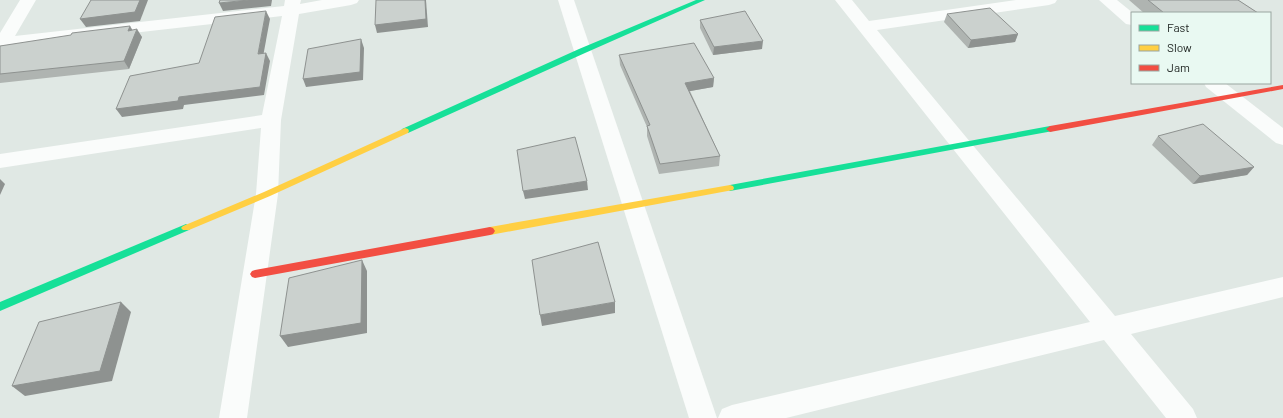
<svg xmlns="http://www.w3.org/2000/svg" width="1283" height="418" font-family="Barlow,sans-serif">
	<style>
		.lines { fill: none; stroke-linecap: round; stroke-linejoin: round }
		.street { fill: #fafcfb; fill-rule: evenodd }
		.fast { fill: #16e098; fill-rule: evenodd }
		.slow { fill: #ffcf43; fill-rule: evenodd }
		.jam { fill: #f24e42; fill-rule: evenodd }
		.wall { fill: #afb4b1 }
		.shaded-wall { fill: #8e9290 }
		.building { fill: #cbd1ce; stroke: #8e9290 }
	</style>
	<rect width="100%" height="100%" fill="#e0e8e4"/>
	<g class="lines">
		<g class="street">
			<path d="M20 0H36L15 36 284 6 285 0H301L300 4 322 0H359L357 3 351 5 299 14 281 120 278 194 247 418H219L256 194 261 128 0 168V154L262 115 282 16 9 47 6 51 0 52V33Z"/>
			<path d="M558 0H574L717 418H689Z"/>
			<path d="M835 0H852L869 21 1016 0H1057L1055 3 1049 5 877 30 1115 316 1283 277V297L1131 334 1193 409 1197 418H1166L1104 340 786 418H718L722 409 732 405 1090 322Z"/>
			<path d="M1099 0H1117L1133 13H1132V25L1126 24Z"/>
			<path d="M1204 83H1225L1283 128V145L1276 143 1206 87Z"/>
		</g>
		<g class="fast">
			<path d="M696 0H705L585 53 408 133H402L401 131 402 129 579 49Z"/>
			<path d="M1050 126 1054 129 1053 131 730 191 726 188 730 185Z"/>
			<path d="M186 224 189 226 191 228 189 230 0 311V302Z"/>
		</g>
		<g class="slow">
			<path d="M405 128 408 129 409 131 408 133 270 196 189 230H183L181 228 183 226 264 192Z"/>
			<path d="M730 185 733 186 734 188 733 190 490 235 487 234 485 231 487 228 490 227Z"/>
		</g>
		<g class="jam">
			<path d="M1283 85V89L1050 132 1046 129 1050 126Z"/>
			<path d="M490 227 493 228 495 231 493 234 490 235 255 278 252 277 250 274 252 271 255 270Z"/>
		</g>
	</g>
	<g class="wall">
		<path d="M1129 0H1238L1258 13H1144Z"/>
		<path d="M947 14 1018 34 1015 42 968 48 944 22Z"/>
		<path d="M700 20 762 49 713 55 700 28Z"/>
		<path d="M132 30 142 37 129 69 0 83V46Z"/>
		<path d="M619 55 714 78 713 87 690 91 720 156 719 166 659 174 647 136V127L620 65Z"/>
		<path d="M1158 136 1254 167 1247 175 1193 184 1152 145Z"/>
	</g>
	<g class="shaded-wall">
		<path d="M140 0H148L140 21 86 27 80 19Z"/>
		<path d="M249 0H272L271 6 223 11 219 3Z"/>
		<path d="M425 0H426L428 27 377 33 375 25Z"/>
		<path d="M266 11 270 19 262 62 258 54Z"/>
		<path d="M130 26 135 34 137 29 142 37 129 69 124 61 128 31Z"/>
		<path d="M1018 34 1015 42 968 48 971 40Z"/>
		<path d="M361 39 364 48 363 80 306 87 303 79Z"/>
		<path d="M763 41 762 49 713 55 714 47Z"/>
		<path d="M266 53 270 61 264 95 184 105 183 109 122 117 116 109 179 97Z"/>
		<path d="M714 78 713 87 685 92V83Z"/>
		<path d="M1254 167 1247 175 1193 184 1200 176Z"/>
		<path d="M0 179 5 184 0 195Z"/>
		<path d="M587 181 588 190 525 199 523 191Z"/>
		<path d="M362 260 367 271V333L288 347 280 336Z"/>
		<path d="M121 302 131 312 112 381 25 396 12 386Z"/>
		<path d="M615 302V313L542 326 540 315Z"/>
	</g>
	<g class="building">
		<path d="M91 0H140L135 12 80 19Z"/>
		<path d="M220 0H249L219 3Z"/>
		<path d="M376 0H425L426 19 375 25Z"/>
		<path d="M1148 0H1238L1258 13H1164Z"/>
		<path d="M990 8 1018 34 971 40 947 14Z"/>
		<path d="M266 11 258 54 266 53 260 87 179 97 178 101 116 109 130 76 199 63 215 17Z"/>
		<path d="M745 11 763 41 714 47 700 20Z"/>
		<path d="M130 26 128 31 137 29 124 61 0 74V46L71 35 72 33Z"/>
		<path d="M361 39 360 72 303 79 308 49Z"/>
		<path d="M694 43 714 78 685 83 720 156 660 164 647 126 650 125 619 55Z"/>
		<path d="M1203 124 1254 167 1200 176 1158 136Z"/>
		<path d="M575 137 587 181 523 191 517 150Z"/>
		<path d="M598 242 615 302 540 315 532 260Z"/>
		<path d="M362 260 361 323 280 336 289 278Z"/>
		<path d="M121 302 100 371 12 386 39 322Z"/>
	</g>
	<rect x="1131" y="12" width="140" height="72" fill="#e9f9f2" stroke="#99a5a0"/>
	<rect x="1139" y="25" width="20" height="6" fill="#16e098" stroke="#99a5a0"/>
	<text x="1167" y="32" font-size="12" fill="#212724">Fast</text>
	<rect x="1139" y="45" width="20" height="6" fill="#ffcf43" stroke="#99a5a0"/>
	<text x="1167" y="52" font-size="12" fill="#212724">Slow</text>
	<rect x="1139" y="65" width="20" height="6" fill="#f24e42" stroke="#99a5a0"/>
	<text x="1167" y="72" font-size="12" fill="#212724">Jam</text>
</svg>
